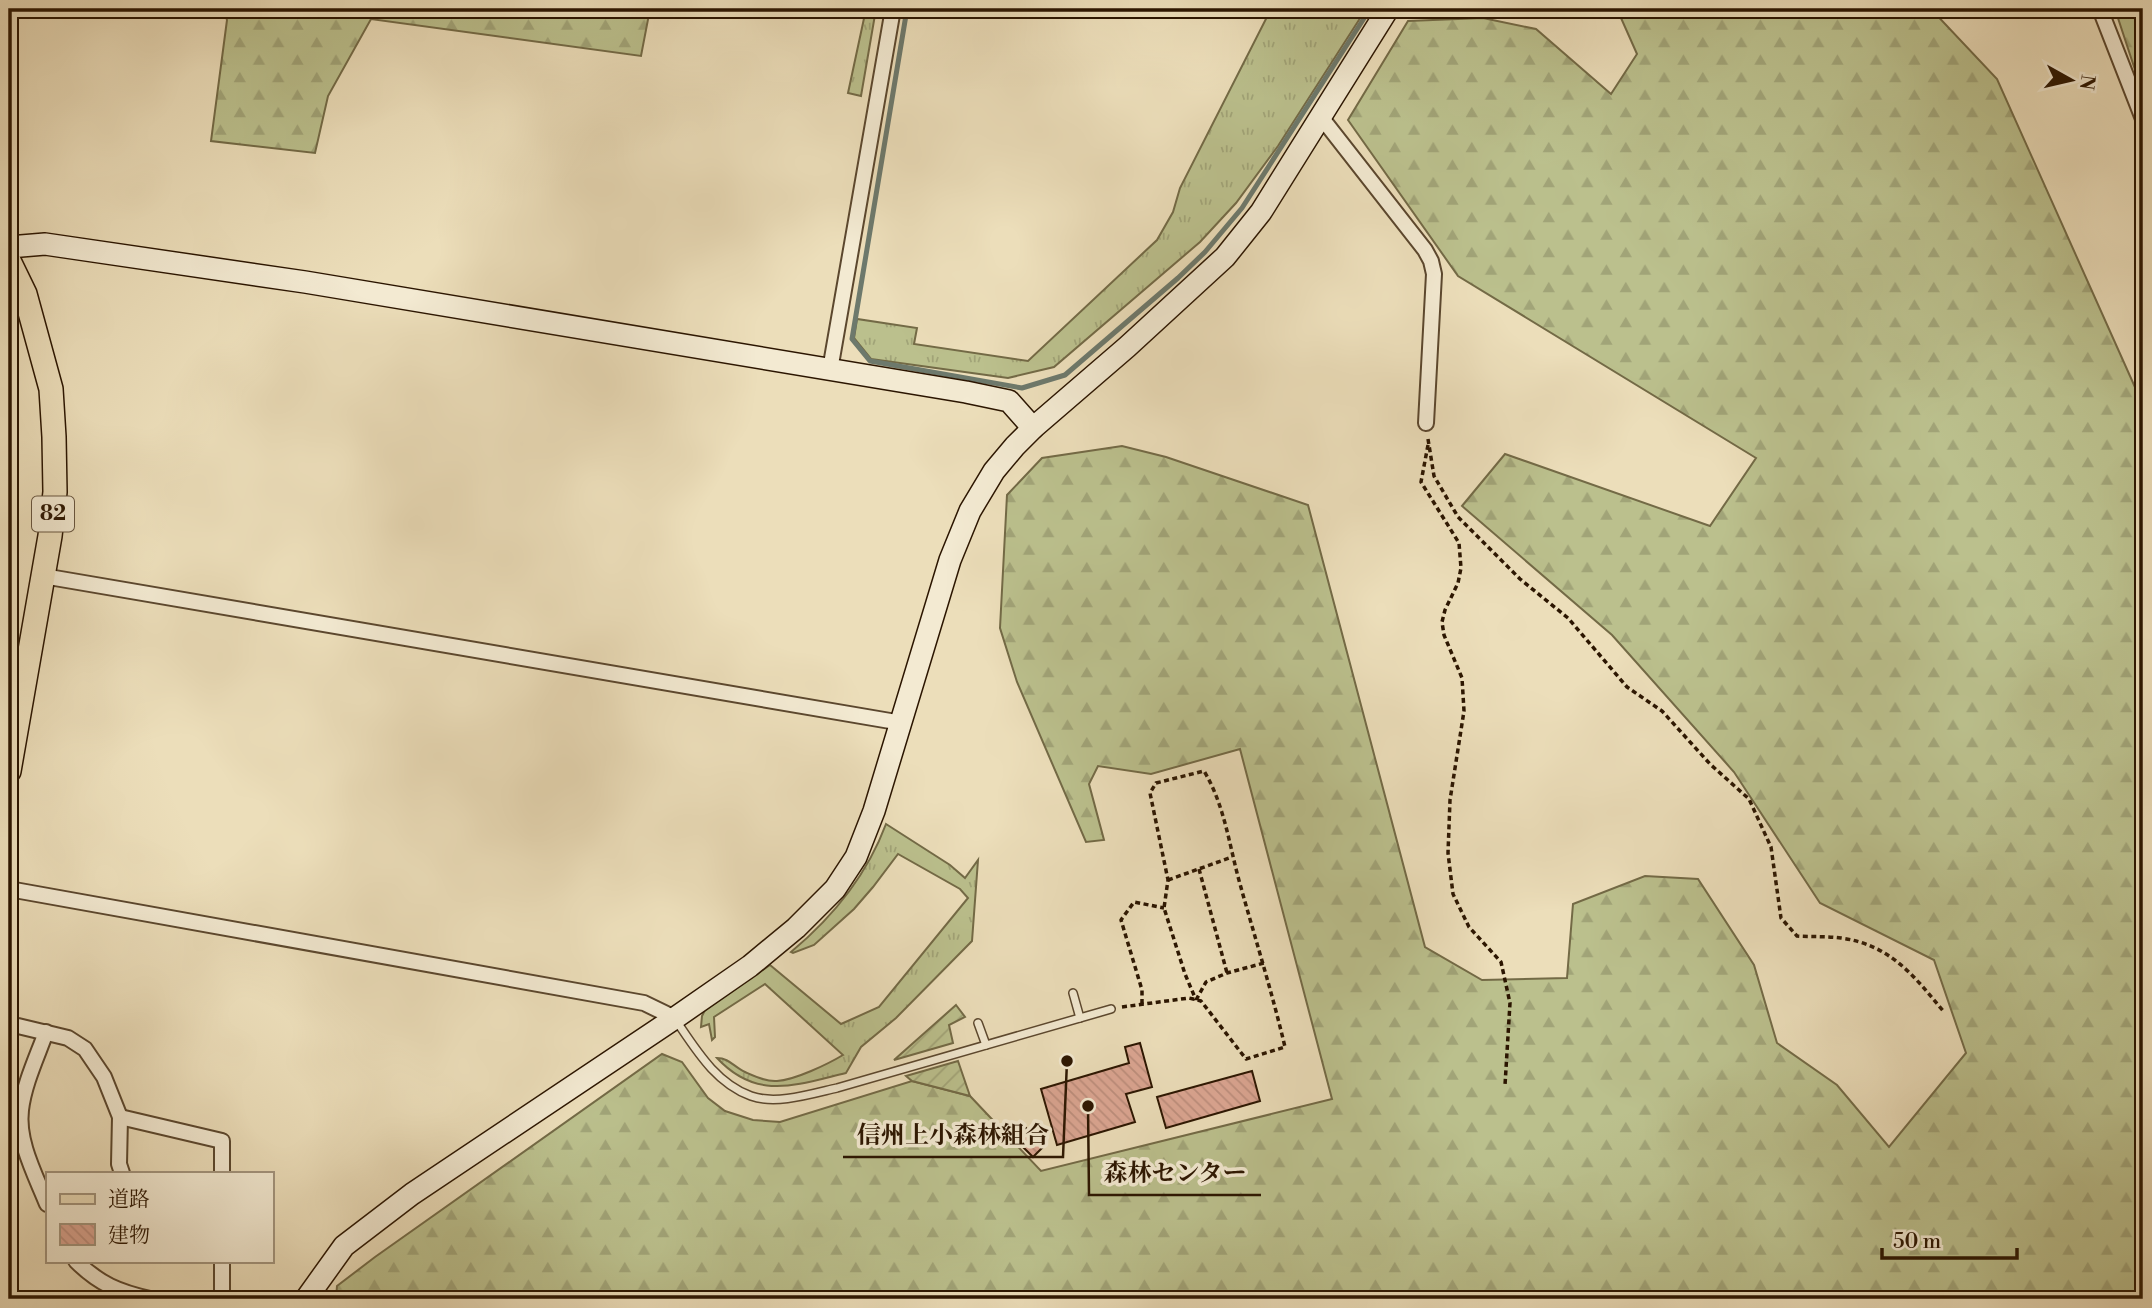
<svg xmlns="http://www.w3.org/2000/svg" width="2152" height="1308" font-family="'Libre Bodoni','Noto Serif JP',serif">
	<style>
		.grass { fill: url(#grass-tufts); stroke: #736a46; stroke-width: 2 }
		.forest { fill: url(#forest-firs); stroke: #736a46; stroke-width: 2 }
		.garden { fill: url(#garden-furrows); stroke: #736a46; stroke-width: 2 }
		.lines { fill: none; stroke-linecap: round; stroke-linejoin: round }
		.stream { stroke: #6d796c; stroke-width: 5 }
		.building { fill: url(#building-back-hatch); stroke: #2b1500; stroke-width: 2 }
		.lane-casing { stroke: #5b472e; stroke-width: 10 }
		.street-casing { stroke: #5b472e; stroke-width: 18 }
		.secondary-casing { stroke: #2b1500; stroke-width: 24 }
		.primary-casing { stroke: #2b1500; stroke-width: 26 }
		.path { stroke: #2b1500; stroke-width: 3.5; stroke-dasharray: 5 3.5; stroke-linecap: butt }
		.lane { stroke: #f3ead2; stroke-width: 7 }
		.street { stroke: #f3ead2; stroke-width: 14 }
		.secondary { stroke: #f3ead2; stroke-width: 21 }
		.primary { stroke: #ecdeba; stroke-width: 23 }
		.labels { text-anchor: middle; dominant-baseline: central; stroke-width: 7; stroke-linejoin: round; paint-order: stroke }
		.shield { fill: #f3ead2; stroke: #67553f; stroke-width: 2 }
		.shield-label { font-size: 21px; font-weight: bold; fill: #2b1500 }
		.leader { fill: none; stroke: #2b1500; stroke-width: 2.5 }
		.callout-dot { fill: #2b1500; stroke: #f3ead2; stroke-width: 2.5 }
		.callout-label { font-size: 24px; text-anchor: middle; font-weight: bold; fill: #2b1500; stroke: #f3ead2; stroke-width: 7; stroke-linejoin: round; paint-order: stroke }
	</style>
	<defs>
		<pattern id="grass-tufts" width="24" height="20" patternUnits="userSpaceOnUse" patternTransform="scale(1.75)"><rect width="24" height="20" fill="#bbc08d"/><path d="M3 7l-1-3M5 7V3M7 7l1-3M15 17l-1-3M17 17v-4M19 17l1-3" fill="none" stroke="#a1a478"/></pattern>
		<pattern id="forest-firs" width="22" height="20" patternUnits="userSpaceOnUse" patternTransform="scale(1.75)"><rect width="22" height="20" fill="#bbc08d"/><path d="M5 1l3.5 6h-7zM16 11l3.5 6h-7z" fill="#a1a478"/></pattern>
		<pattern id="garden-furrows" width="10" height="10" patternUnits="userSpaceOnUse" patternTransform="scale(1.75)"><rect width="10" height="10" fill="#bbc08d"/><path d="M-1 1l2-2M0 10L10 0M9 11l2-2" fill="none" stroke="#a1a478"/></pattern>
		<pattern id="building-back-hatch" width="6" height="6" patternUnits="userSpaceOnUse" patternTransform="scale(1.75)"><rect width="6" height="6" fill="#dca693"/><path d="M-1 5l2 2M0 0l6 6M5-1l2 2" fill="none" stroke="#bd8e7d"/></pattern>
	</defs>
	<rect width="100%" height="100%" fill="#ecdeba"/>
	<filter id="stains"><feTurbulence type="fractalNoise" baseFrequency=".00286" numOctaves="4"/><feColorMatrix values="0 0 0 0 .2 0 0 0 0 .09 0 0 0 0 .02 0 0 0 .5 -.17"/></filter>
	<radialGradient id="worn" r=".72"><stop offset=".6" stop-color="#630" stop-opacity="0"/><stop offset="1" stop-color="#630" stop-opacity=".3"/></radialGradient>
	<g class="grass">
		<path d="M866 9H876L861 96 848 93Z"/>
		<path d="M1271 9H1366L1278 146 1236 203 1200 242 1054 367 1008 378 871 359 854 338 857 319 917 328 914 344 1028 361 1157 240 1173 212 1180 188Z"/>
		<path d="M886 824 950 865 965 878 978 860 972 941 896 1018 861 1047 846 1073C796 1085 757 1101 717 1058 729 1058 734 1067 745 1072 754 1076 766 1082 777 1081 795 1080 828 1064 843 1055L765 984 714 1017 715 1037 712 1040 709 1024 701 1027 702 1016 705 1010 770 965 841 1024 879 1007 968 898 960 889 898 854 873 887 854 909 814 945 793 953 791 952C833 917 867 875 886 824Z"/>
	</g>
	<g class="forest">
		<path d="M223 9H650L641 56 371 19 328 96 315 153 211 141 227 20Z"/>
		<path d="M1617 9H1931L1997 79 2143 405V1299H336L337 1286 375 1257 662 1054 682 1062 708 1098 725 1111 753 1120 780 1122 912 1081 970 1096 1041 1171 1332 1099 1240 749 1151 774 1098 766 1089 784 1104 840 1086 842 1017 682 1000 628 1007 495 1042 458 1122 446 1166 457 1308 505 1425 947 1482 980 1567 978 1573 904 1645 876 1698 879 1754 965 1777 1043 1837 1085 1889 1147 1966 1053 1934 960 1820 903 1734 772 1612 635 1462 506 1505 454 1710 526 1756 458 1458 276 1348 120 1408 21 1483 18 1536 29 1611 94 1637 54Z"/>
		<path d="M2115 9H2143V94Z"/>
	</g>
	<g class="garden">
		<path d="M956 1005 965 1017 949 1025 953 1043 894 1060Z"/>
		<path d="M958 1061 970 1096 912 1081 906 1076Z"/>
	</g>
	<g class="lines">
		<path class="stream" d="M907 9 852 339 870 361 1022 388 1065 375 1178 278 1205 252 1242 208 1370 9"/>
	</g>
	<g class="building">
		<path d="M1140 1043 1152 1087 1126 1094 1135 1122 1057 1145 1041 1089 1129 1063 1125 1047Z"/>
		<path d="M1252 1071 1260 1101 1166 1128 1157 1097Z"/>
		<path d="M1026 1128 1044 1146 1033 1157 1015 1139Z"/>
	</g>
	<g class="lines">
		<g class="lane-casing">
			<g id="lane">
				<path d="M1073 993 1080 1018"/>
				<path d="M675 1019C695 1048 715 1083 751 1096 776 1105 811 1094 837 1088L1111 1009"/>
				<path d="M978 1023 986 1045"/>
			</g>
		</g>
		<g class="street-casing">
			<g id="street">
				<path d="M2100 9 2143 119"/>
				<path d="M1321 117 1425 250 1431 261 1434 274 1426 423"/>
				<path d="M830 370 893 9"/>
				<path d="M43 576 902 723"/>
				<path d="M9 889 644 1003 675 1018"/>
				<path d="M9 1027 18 1026 68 1038 85 1049 104 1077 120 1117 119 1164 122 1173"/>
				<path d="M46 1032C37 1057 24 1084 21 1110 17 1142 36 1176 47 1204"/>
				<path d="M120 1117 222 1141V1173"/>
				<path d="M76 1261C99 1284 119 1292 150 1299"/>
				<path d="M222 1261V1299"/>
			</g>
		</g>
		<g class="secondary-casing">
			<g id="secondary">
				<path d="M9 247 45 244 305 282 966 392 1009 401 1033 428"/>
				<path d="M306 1299 344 1246 412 1194 675 1018 750 966 796 928 835 889 856 857 874 811 950 560 970 511 994 471 1015 446 1033 428 1127 347 1225 257 1261 212 1388 9"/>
			</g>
		</g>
		<g class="primary-casing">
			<path id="primary" d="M9 261 25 294 51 389 54 437 55 492 50 536 9 771"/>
		</g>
		<g class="path">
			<path d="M1428 439 1434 476 1458 517 1520 579 1568 618 1627 687 1662 711 1710 764 1749 799 1771 847 1781 918 1797 936C1812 937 1827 936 1841 938 1891 945 1914 976 1944 1012"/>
			<path d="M1428 445 1421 482 1459 543 1461 568 1458 583 1445 610 1442 622 1444 635 1462 678 1464 711 1450 800 1448 853 1453 894 1469 927 1501 962 1510 1003 1505 1085"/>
			<path d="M1199 869 1227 973"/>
			<path d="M1168 880 1232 857"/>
			<path d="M1196 1000 1206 982 1227 973 1264 963"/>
			<path d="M1142 1004V990L1121 920 1134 902 1164 908"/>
			<path d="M1122 1007 1189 998 1201 1001 1246 1059 1285 1047C1272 992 1255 938 1240 884 1229 845 1225 806 1204 771L1156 783 1150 793 1168 880 1164 908 1185 974 1196 1000"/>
		</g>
		<use href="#lane" class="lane"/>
		<use href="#street" class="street"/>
		<use href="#secondary" class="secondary"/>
		<use href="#primary" class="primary"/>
	</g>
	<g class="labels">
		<rect class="shield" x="32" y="496.5" width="42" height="35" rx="5"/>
		<g class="shield-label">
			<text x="53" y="514">82</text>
		</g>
	</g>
	<path class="leader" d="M1067 1061L1063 1157H843M1088 1106L1089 1195H1261"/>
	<g class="callout-dot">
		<circle cx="1067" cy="1061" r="7"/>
		<circle cx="1088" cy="1106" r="7"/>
	</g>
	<g class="callout-label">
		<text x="953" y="1143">信州上小森林組合</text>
		<text x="1175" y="1181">森林センター</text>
	</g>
	<rect width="2152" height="1308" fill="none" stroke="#ecdeba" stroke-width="35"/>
	<rect x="10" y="10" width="2131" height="1287" fill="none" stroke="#2b1500" stroke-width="3.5"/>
	<rect x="18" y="18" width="2117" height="1273" fill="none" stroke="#2b1500" stroke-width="2"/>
	<rect x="46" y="1172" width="228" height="91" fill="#f3ead2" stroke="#a3957e" stroke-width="2"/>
	<rect x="60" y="1194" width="35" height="10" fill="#ecdeba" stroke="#a3957e" stroke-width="2"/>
	<text x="108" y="1206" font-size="21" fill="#2b1500">道路</text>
	<rect x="60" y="1224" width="35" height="21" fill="url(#building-back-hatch)" stroke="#a3957e" stroke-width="2"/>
	<text x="108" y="1242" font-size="21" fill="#2b1500">建物</text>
	<g transform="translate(2071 80) rotate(98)" stroke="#f3ead2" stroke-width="5" paint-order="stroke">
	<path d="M0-5L12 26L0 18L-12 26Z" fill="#2b1500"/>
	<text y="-10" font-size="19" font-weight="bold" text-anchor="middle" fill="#2b1500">N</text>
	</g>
	<path d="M1882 1248v10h135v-10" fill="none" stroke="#2b1500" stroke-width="3.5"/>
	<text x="1893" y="1248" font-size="21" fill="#2b1500" stroke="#f3ead2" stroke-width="5" paint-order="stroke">50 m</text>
	<rect width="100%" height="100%" filter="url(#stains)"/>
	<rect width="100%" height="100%" fill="url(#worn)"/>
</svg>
